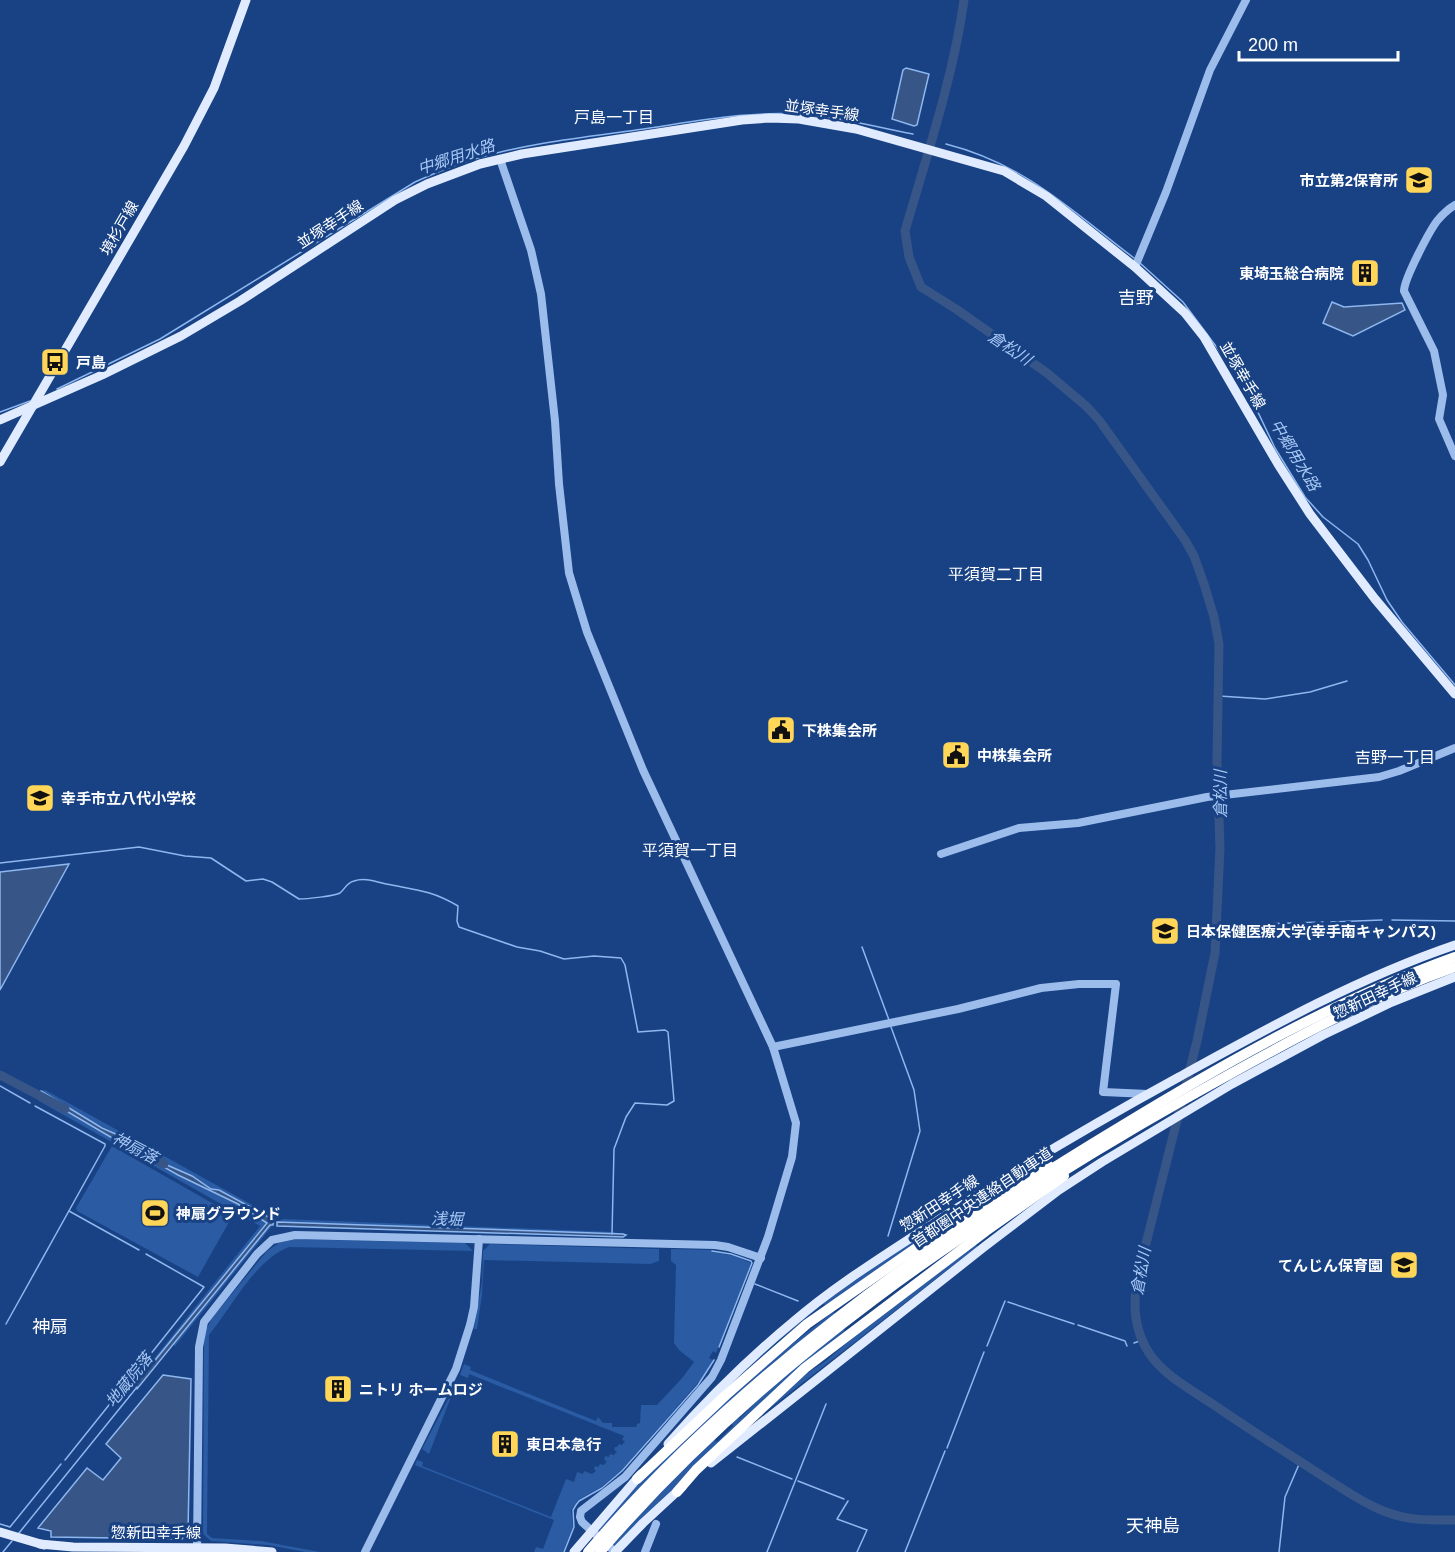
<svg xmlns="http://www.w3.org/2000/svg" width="1455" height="1552" font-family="Helvetica,'Noto Sans JP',sans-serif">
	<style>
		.green { fill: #2a5ba3 }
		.water { fill: #375687; stroke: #8eb7ef; stroke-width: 1.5 }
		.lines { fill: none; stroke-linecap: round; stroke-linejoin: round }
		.stream { stroke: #8eb7ef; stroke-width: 1.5 }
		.river { stroke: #375687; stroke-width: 9 }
		.minor { stroke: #9cbdec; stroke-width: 8 }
		.major { stroke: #e1ebff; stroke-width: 9 }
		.highway { stroke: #fff; stroke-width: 10 }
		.highway-bridge { stroke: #fff; stroke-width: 10 }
		.labels { text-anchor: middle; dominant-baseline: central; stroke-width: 6; stroke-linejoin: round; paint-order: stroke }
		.street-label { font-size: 15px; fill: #fff; stroke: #184284 }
		.poi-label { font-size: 15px; font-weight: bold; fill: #fff; stroke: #184284; text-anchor: start }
		.neighbourhood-label { font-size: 16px; fill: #fff; stroke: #184284 }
		.water-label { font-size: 16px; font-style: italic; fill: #a7c7f4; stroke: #184284 }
		.quarter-label { font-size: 18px; fill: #fff; stroke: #184284 }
	</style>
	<rect width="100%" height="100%" fill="#184284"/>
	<g class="green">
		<path d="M45 1090 274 1217V1220L219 1190 211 1189 167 1165 157 1156 127 1139 81 1116 67 1105 41 1091Z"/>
		<path d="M39 1095 114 1139 152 1157 162 1166 178 1175 238 1204 263 1218 267 1223 134 1386 136 1381 260 1226 39 1101 37 1099Z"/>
		<path d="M112 1146 233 1215 198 1277 77 1211 76 1208Z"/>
		<path d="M952 1218V1220L826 1305 823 1304 777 1342 722 1392C777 1336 839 1290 904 1246 919 1236 936 1228 952 1218Z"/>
		<path d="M283 1219 614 1232 626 1235 277 1222Z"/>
		<path d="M270 1224 272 1226 175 1346 173 1344Z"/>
		<path d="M293 1239 465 1243 473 1251 289 1247C255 1260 232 1307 209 1335L207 1534 212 1538 261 1541 320 1552H305L268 1545 211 1541 203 1534 204 1342 206 1330 212 1318 267 1251 279 1243Z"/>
		<path d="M976 1243 977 1247 755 1420 791 1384 827 1360 856 1335Z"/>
		<path d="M490 1244 659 1249V1261L650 1264 484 1260 482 1295 477 1329H474L482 1282 483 1251Z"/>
		<path d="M671 1249 712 1250V1252L734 1256 751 1263 716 1353 713 1351 709 1358 713 1360 702 1378 621 1471 601 1487 578 1500 571 1510 573 1527 563 1552H534L536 1547 543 1549 554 1520 415 1465 417 1460 423 1462 422 1466 551 1517 566 1479 574 1482 577 1472 583 1474 584 1471 592 1474 596 1471 594 1469 595 1466 598 1467 600 1464 604 1465 607 1461 604 1460 605 1456 609 1457 610 1454 614 1455 617 1451 614 1450 615 1447H617L619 1444 622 1445 625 1441 622 1440 624 1436 469 1374 468 1378 460 1375 464 1364 471 1367 470 1370 596 1421 598 1417 603 1423H612V1427H636L637 1424 640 1423 641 1405H657L683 1377 694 1362 679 1350 674 1343 676 1265 671 1261Z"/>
		<path d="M833 1312 835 1314 779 1358 708 1421 598 1533V1530L646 1474 764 1366Z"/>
		<path d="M843 1329 845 1331C763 1396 690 1473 616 1546L612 1545 622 1532 713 1439 717 1442 733 1426 731 1423 737 1417 739 1419 767 1391Z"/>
		<path d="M456 1384 429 1454 422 1449Z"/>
	</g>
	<g class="water">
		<path d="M906 68 929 74 917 125 914 126 892 119 903 70Z"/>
		<path d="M1332 302 1344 307 1402 303 1405 310 1353 336 1323 323Z"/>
		<path d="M69 864 0 990V872Z"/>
		<path d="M41 1091 102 1128 127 1139 157 1156 167 1165 192 1176 211 1189 219 1190 274 1220 273 1225H270L137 1389 134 1386 267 1223 238 1204 178 1175 162 1166 152 1157 114 1139 39 1095Z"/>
		<path d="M277 1222 623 1234 626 1235 623 1237 277 1226Z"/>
		<path d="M163 1375 191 1379 188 1533 182 1539 51 1537V1531L38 1528 87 1468 103 1480 121 1458 106 1444Z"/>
	</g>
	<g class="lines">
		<g class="stream">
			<path d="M946 144C1025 164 1072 211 1134 258"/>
			<path d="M1140 263 1183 302 1227 361"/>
			<path d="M1234 371 1246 387 1275 448 1305 497 1323 517 1358 544 1368 560 1387 600 1402 622 1455 685"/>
			<path d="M57 389 160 339 415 182C435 173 456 164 478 158 536 141 598 136 657 127 708 119 758 110 810 115 845 118 879 128 913 134"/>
			<path d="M0 412 30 401"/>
			<path d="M1219 696 1265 699 1310 692 1347 681"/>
			<path d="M0 863 139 847 185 856 211 858 246 881 263 879 272 882 299 899C306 899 335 896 340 893 346 888 346 883 354 881 365 877 376 882 386 884 416 890 431 890 458 906L457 921 459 927 517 947 540 951 564 959 594 956 621 958 625 965 638 1032 665 1030 668 1032 674 1101 667 1105 635 1103 626 1117 614 1149 612 1234"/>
			<path d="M1392 920 1455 921"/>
			<path d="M1331 922 1382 920"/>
			<path d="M1231 925 1323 922"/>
			<path d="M1217 926H1223"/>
			<path d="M862 947 889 1020"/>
			<path d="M0 1086 30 1103"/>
			<path d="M69 1211 139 1250"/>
			<path d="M888 1236 920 1131 914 1090 891 1027"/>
			<path d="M712 1251 731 1254 751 1261 752 1263 719 1347"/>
			<path d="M755 1284 798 1301"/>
			<path d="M1008 1302 1074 1324"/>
			<path d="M6 1324 105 1146V1144L35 1106"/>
			<path d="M1078 1325 1125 1341 1127 1346"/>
			<path d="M1134 1343 1142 1340"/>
			<path d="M987 1346 1005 1301"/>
			<path d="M130 1380 204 1287 146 1254"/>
			<path d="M947 1448 984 1352"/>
			<path d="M737 1457 792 1479"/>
			<path d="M65 1460 125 1385"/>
			<path d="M798 1481 844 1499"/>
			<path d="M848 1501 837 1519 867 1530 857 1552"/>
			<path d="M0 1524 10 1527 61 1464"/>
			<path d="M19 1533 137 1387"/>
			<path d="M3 1552 12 1541"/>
			<path d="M564 1552 574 1527 573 1510 576 1505 579 1501 602 1488 622 1471 698 1385 714 1360"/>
			<path d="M767 1552 826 1404"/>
			<path d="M905 1552 945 1451"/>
			<path d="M1279 1552 1285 1497 1300 1462"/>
		</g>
		<g class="river">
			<path d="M964 0C953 78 927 155 905 231L909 257 921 287 956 309 1047 373 1086 406 1099 420 1185 540 1194 556 1204 584 1214 617 1219 644 1217 762 1220 848 1215 953 1197 1041 1137 1279C1133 1305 1134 1330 1149 1353 1165 1377 1194 1391 1217 1407 1252 1431 1288 1454 1324 1477 1345 1490 1367 1506 1392 1514 1412 1521 1434 1520 1455 1520"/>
			<path d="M0 1075 65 1109"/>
			<path d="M127 1143 164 1164"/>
		</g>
		<g class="minor">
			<path d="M500 159 531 250 541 294 555 421 559 484 569 573 587 632 643 770 773 1047 796 1123 792 1157 768 1237 721 1360 712 1377 625 1477 581 1511 580 1517 582 1522 615 1552"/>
			<path d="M1455 205C1448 209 1442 215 1437 221 1429 232 1404 279 1404 291L1434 351 1443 395 1439 419 1455 456"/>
			<path d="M1135 267 1166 192 1210 70 1246 0"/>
			<path d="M941 854 1019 828 1078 823 1207 797 1379 777 1399 771 1455 748"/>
			<path d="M773 1047 958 1009 1041 988 1079 984H1116L1103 1092 1148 1094"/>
			<path d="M197 1552 199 1347 204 1322 257 1254 272 1240 295 1235 715 1245 728 1247 761 1258"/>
			<path d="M365 1552 456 1369 470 1325 474 1307 479 1239"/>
			<path d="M645 1552 656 1524"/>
		</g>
		<g class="major">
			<path d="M0 420 102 375 181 336 240 301 395 200 427 184 480 164 522 154 742 120 770 118 799 119 856 129 1004 171 1046 196 1135 267 1185 313 1204 337 1278 464 1310 514 1375 599 1455 694"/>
			<path d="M0 462 184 146 214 88 246 0"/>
			<path d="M668 1444C707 1400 748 1359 793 1322 836 1285 885 1255 932 1224 1012 1172 1095 1123 1179 1077 1268 1028 1358 978 1455 945"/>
			<path d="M711 1463 984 1247 1059 1190 1102 1162 1232 1084 1323 1035 1392 1002 1455 977"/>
			<path d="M0 1532 44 1545"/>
			<path d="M40 1544 73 1547 225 1548 272 1552"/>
			<path d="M574 1552 641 1474"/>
			<path d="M615 1552 643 1523 682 1487"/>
		</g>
		<g class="highway">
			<path d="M637 1479 726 1395 807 1324 919 1246 1048 1165"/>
			<path d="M677 1492 696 1470 805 1368 986 1231 1064 1176"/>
		</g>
		<g class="highway-bridge">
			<path d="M588 1552C737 1378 924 1245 1118 1128 1226 1062 1336 1000 1455 957"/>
			<path d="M600 1552C762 1363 972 1220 1187 1098 1273 1050 1361 1000 1455 967"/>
		</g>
	</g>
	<defs>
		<g id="school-square" transform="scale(1.5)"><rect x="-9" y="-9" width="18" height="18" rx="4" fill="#ffd657" stroke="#184284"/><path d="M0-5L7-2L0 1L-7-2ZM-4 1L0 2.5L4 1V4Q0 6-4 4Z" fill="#111"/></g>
		<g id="building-square" transform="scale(1.5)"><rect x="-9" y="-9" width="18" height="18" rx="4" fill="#ffd657" stroke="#184284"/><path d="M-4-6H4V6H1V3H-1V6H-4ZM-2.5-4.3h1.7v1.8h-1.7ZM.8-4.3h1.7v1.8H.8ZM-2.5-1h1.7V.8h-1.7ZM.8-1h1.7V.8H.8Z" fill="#111"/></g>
		<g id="bus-square" transform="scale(1.5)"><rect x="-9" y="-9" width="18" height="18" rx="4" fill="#ffd657" stroke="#184284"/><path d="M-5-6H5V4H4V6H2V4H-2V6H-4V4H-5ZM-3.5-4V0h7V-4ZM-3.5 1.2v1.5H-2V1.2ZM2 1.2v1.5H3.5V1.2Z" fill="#111"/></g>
		<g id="civic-square" transform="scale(1.5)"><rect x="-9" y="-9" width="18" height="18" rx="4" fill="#ffd657" stroke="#184284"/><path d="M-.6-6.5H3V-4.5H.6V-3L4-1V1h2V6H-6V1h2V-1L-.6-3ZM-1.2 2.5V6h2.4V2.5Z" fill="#111"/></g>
		<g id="stadium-square" transform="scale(1.5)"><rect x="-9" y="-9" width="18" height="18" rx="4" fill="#ffd657" stroke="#184284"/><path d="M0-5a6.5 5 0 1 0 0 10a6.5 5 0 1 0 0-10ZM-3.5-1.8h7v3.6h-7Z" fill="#111"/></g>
	</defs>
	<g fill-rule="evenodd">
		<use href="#school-square" x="1419" y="180"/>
		<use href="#building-square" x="1365" y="273"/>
		<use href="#bus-square" x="55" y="362"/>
		<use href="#civic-square" x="781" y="730"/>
		<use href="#civic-square" x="956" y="755"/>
		<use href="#school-square" x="40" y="798"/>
		<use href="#school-square" x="1165" y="931"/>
		<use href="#stadium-square" x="155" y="1213"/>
		<use href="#school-square" x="1404" y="1265"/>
		<use href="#building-square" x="338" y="1389"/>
		<use href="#building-square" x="505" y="1444"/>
	</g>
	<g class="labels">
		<g class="street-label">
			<text transform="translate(822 110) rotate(8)">並塚幸手線</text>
			<text transform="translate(330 224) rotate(-33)">並塚幸手線</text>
			<text transform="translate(119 228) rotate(-60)">境杉戸線</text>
			<text transform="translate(1243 375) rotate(60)">並塚幸手線</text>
			<text transform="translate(1375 995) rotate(-25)">惣新田幸手線</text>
			<text transform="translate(982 1197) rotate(-34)">首都圏中央連絡自動車道</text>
			<text transform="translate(939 1203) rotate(-33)">惣新田幸手線</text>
			<text x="156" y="1532">惣新田幸手線</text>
		</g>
		<g class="poi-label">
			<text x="1398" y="180" text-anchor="end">市立第2保育所</text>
			<text x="1344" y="273" text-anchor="end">東埼玉総合病院</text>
			<text x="76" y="362">戸島</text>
			<text x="802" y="730">下株集会所</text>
			<text x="977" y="755">中株集会所</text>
			<text x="61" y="798">幸手市立八代小学校</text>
			<text x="1186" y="931">日本保健医療大学(幸手南キャンパス)</text>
			<text x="176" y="1213">神扇グラウンド</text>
			<text x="1383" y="1265" text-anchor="end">てんじん保育園</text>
			<text x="359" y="1389">ニトリ ホームロジ</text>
			<text x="526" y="1444">東日本急行</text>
		</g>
		<g class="neighbourhood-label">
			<text x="614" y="117">戸島一丁目</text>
			<text x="996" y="574">平須賀二丁目</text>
			<text x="1395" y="757">吉野一丁目</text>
			<text x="690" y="850">平須賀一丁目</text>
		</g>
		<g class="water-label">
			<text transform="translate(456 157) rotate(-18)">中郷用水路</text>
			<text transform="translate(1010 348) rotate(34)">倉松川</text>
			<text transform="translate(1295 455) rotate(59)">中郷用水路</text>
			<text transform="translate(1220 794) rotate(-90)">倉松川</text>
			<text transform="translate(135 1148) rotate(28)">神扇落</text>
			<text transform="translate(447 1219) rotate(2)">浅堀</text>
			<text transform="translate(1141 1271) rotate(-80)">倉松川</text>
			<text transform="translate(129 1380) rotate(-51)">地蔵院落</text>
		</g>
		<g class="quarter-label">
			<text x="1136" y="298">吉野</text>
			<text x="50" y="1327">神扇</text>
			<text x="1153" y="1526">天神島</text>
		</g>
	</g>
	<path d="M1239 51v9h159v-9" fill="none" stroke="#ffffff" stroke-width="3"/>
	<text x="1248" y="51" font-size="18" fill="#ffffff" stroke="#184284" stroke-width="4.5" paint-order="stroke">200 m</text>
</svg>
